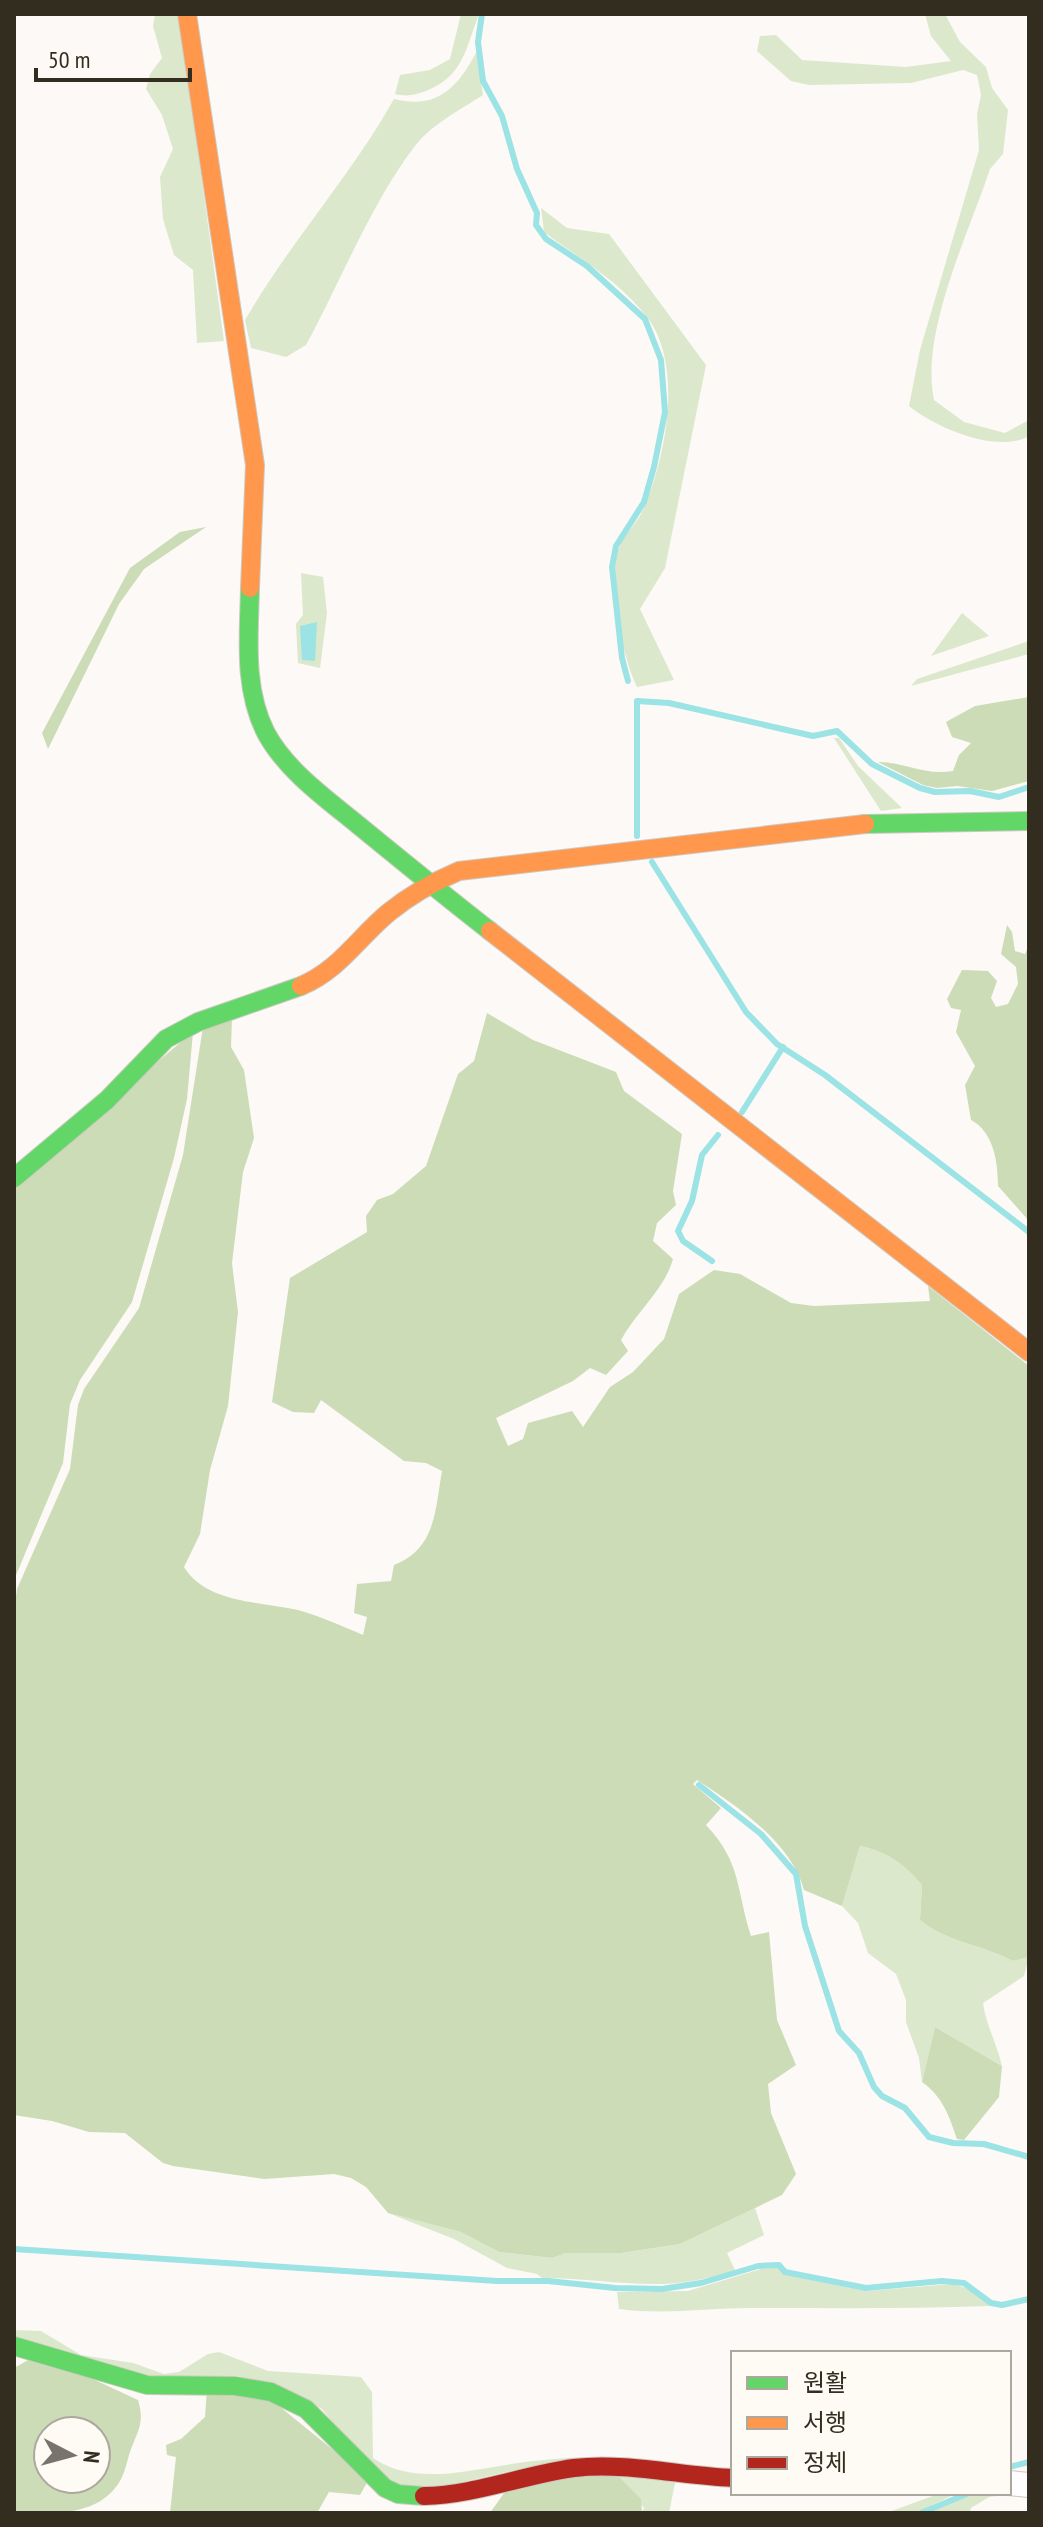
<svg xmlns="http://www.w3.org/2000/svg" width="1043" height="2527" font-family="'PT Sans Narrow','Noto Sans KR',sans-serif">
	<style>
		.green { fill: #dce8cc }
		.forest { fill: #ccdcb6; fill-rule: evenodd }
		.water { fill: #9be3e4 }
		.lines { fill: none; stroke-linecap: round; stroke-linejoin: round }
		.stream { stroke: #9be3e4; stroke-width: 6 }
		.street-casing { stroke: #cdc9c1; stroke-width: 26 }
		.fast-casing { stroke: #cdc9c1; stroke-width: 20 }
		.slow-casing { stroke: #cdc9c1; stroke-width: 20 }
		.jam-casing { stroke: #cdc9c1; stroke-width: 20 }
		.street { stroke: #fffefe; stroke-width: 24 }
		.fast { stroke: #63d668; stroke-width: 18 }
		.slow { stroke: #ff974d; stroke-width: 18 }
		.jam { stroke: #b3261e; stroke-width: 18 }
	</style>
	<rect width="100%" height="100%" fill="#fcf9f6"/>
	<g class="green">
		<path d="M155 14H179L224 341 197 343 193 270 174 255 163 219 160 177 173 149 162 115 146 89 150 74 162 58 153 26Z"/>
		<path d="M461 14H479C466 47 464 76 426 91 414 95 408 97 395 94L400 75 430 70 450 59Z"/>
		<path d="M925 14H945L960 42 986 67 992 88 1008 110 1003 154 990 169C968 235 920 333 934 400L964 422 1005 433 1029 420V436C997 454 936 428 909 406L920 350 979 150 977 114 981 95 977 75 963 70 911 83 809 85 791 81 757 51 760 36 776 35 802 60 906 67 951 61 931 36Z"/>
		<path d="M477 51 483 95C460 110 432 124 415 146 372 201 340 283 306 345L286 357 251 348 245 320C290 242 351 176 394 99 438 110 458 87 477 51Z"/>
		<path d="M541 208 567 228 609 234 706 365 665 568 640 609 674 680 637 687C623 658 607 583 618 551 622 536 637 524 643 510 666 458 684 365 647 317 618 280 580 259 544 232Z"/>
		<path d="M301 573 323 577 327 613 320 668 298 663 296 624 303 615Z"/>
		<path d="M962 613 989 636 931 656Z"/>
		<path d="M1029 641V654L911 686 917 679Z"/>
		<path d="M834 738H839L858 766 902 808 881 811Z"/>
		<path d="M860 1846C888 1852 904 1864 922 1885L920 1920C946 1942 983 1945 1013 1961L1029 1957 1024 1976 983 2003C986 2025 997 2044 1002 2066L935 2027 922 2082 919 2058 906 2022V2000L896 1974 868 1953 858 1923 842 1906Z"/>
		<path d="M755 2208 764 2235 727 2253 735 2270C661 2296 615 2278 542 2278L537 2274 507 2268 454 2239 388 2213 461 2232 499 2252 552 2258 566 2253H621L680 2244Z"/>
		<path d="M778 2267 786 2275 867 2291 952 2284 970 2289 990 2306C910 2309 831 2308 752 2308 707 2308 664 2315 619 2309L617 2292 688 2291 761 2269Z"/>
		<path d="M14 2330 41 2331 81 2355 133 2363 164 2374 179 2372 208 2354 219 2352 268 2371 361 2377 372 2392 373 2458C415 2487 472 2469 518 2463 547 2459 575 2457 605 2457L523 2468 433 2489 400 2486 374 2473 322 2409 285 2389 238 2376 145 2379 14 2339Z"/>
		<path d="M615 2473 676 2478 669 2513H642L644 2508Z"/>
		<path d="M941 2493H957L916 2513H886Z"/>
		<path d="M976 2493H1009L1011 2494 989 2497 971 2508 970 2513H926Z"/>
	</g>
	<g class="forest">
		<path d="M206 527 144 569 119 604 48 749 42 733 130 568 180 532Z"/>
		<path d="M1029 697V781L992 791 957 786 937 788 923 785 878 762C904 762 926 776 953 771L959 755 971 743 952 737 946 722 975 706Z"/>
		<path d="M1007 925 1012 932 1015 951 1025 954 1029 945V1221L998 1186C998 1163 994 1132 971 1120L965 1085 975 1066 956 1032 961 1010 951 1008 947 999 962 970 988 971 997 981 991 998 996 1007 1008 1004 1018 984 1016 967 1001 954Z"/>
		<path d="M487 1013 533 1040 616 1072 624 1091 682 1134 673 1191 676 1205 657 1223 653 1241 673 1259C665 1289 636 1312 621 1340L628 1351 606 1375 590 1368 573 1381 496 1418 508 1446 523 1439 528 1423 572 1411 583 1427 610 1387 633 1372 664 1339 679 1294 714 1270 740 1274 791 1303 814 1306 930 1301 928 1286 1029 1366V1957L1013 1961C983 1945 946 1942 920 1920L922 1885C904 1864 888 1852 860 1846L842 1906 804 1890C791 1842 737 1806 697 1780L693 1784 721 1808 706 1825C742 1863 736 1890 751 1936L769 1932 777 2020 796 2065 768 2084 771 2113 796 2174 782 2195 680 2244 621 2253H566L552 2258 499 2252 461 2232 388 2213 366 2187 351 2178 334 2174 264 2179 173 2166 163 2163 125 2133 89 2132 52 2121 14 2115 15 1604 17 1589 70 1469 78 1405 84 1389 139 1308 183 1155 203 1027 232 1018 231 1047 244 1070 254 1138 243 1172 232 1263 238 1312 228 1406 210 1470 200 1534 184 1567C207 1604 260 1601 298 1610 320 1616 342 1626 363 1635L367 1617 354 1613 357 1584 391 1581 394 1565C436 1549 435 1510 442 1471L426 1463 404 1461 321 1400 314 1413 293 1412 272 1402 290 1278 367 1232 366 1216 377 1200 393 1194 426 1166 458 1074 474 1061Z"/>
		<path d="M193 1032 187 1099 174 1158 132 1302 80 1380 70 1404 63 1463 14 1580V1182Z"/>
		<path d="M935 2027 1002 2066 999 2097 964 2140 957 2139C949 2116 943 2097 922 2082Z"/>
		<path d="M39 2354 138 2400C145 2423 138 2430 130 2452 127 2461 125 2473 120 2481 98 2518 51 2513 14 2513V2368ZM48 2431H96V2479H48Z"/>
		<path d="M207 2388 264 2394 369 2479 360 2495 329 2492 317 2513H170L176 2457 167 2455 166 2445 181 2439 205 2417Z"/>
		<path d="M615 2473 641 2499 642 2513H490L511 2483Z"/>
	</g>
	<path class="water" d="M317 622 315 661 302 660 300 626Z"/>
	<g class="lines">
		<g class="stream">
			<path d="M482 14 478 42 483 81 502 116 517 169 537 213 536 225 546 239 587 266 645 319 661 360 665 412 654 467 644 502 616 546 612 567 622 658 628 681"/>
			<path d="M637 836V701L669 703 813 736 837 731 872 764 920 788 935 792 970 791 999 797 1029 787"/>
			<path d="M652 862 746 1012 777 1044 825 1075 1029 1232"/>
			<path d="M742 1112 783 1047"/>
			<path d="M712 1261 683 1241 678 1231 692 1201 702 1155 718 1135"/>
			<path d="M699 1785 761 1834 796 1874 805 1926 839 2031 859 2053 874 2087 882 2096 905 2108 929 2137 953 2143 984 2144 1029 2157"/>
			<path d="M14 2249 497 2281H548L615 2288 662 2289 701 2283 758 2266 779 2265 785 2272 866 2288 942 2281 964 2283 991 2303 1002 2305 1029 2299"/>
			<path d="M1009 2467 1029 2462"/>
			<path d="M921 2513 969 2493"/>
		</g>
		<g class="street-casing">
			<path id="street" d="M1009 2483 1029 2485"/>
		</g>
		<g class="fast-casing">
			<g id="fast">
				<path d="M250 588C249 636 243 688 266 733 286 770 325 798 357 824 401 860 445 896 490 931"/>
				<path d="M865 824 1029 821"/>
				<path d="M14 1178 107 1100 166 1039 198 1022 301 986"/>
				<path d="M14 2346 147 2385 235 2386 271 2392 306 2409 385 2488 398 2494 424 2496"/>
			</g>
		</g>
		<g class="slow-casing">
			<g id="slow">
				<path d="M187 14 255 465 250 588"/>
				<path d="M490 931 1029 1352"/>
				<path d="M301 986C339 970 357 939 388 913 410 895 433 882 459 871L865 824"/>
			</g>
		</g>
		<g class="jam-casing">
			<path id="jam" d="M424 2496C475 2495 523 2475 574 2468 627 2462 681 2476 733 2478"/>
		</g>
		<use href="#street" class="street"/>
		<use href="#fast" class="fast"/>
		<use href="#slow" class="slow"/>
		<use href="#jam" class="jam"/>
	</g>
	<rect width="1043" height="2527" fill="none" stroke="#332d20" stroke-width="32"/>
	<rect x="731" y="2351" width="280" height="144" fill="#fefaf4" stroke="#ada89f" stroke-width="2"/>
	<rect x="747" y="2377" width="40" height="12" fill="#63d668" stroke="#ada89f" stroke-width="2"/>
	<text x="803" y="2391" font-size="24" fill="#332d20">원활</text>
	<rect x="747" y="2417" width="40" height="12" fill="#ff974d" stroke="#ada89f" stroke-width="2"/>
	<text x="803" y="2431" font-size="24" fill="#332d20">서행</text>
	<rect x="747" y="2457" width="40" height="12" fill="#b3261e" stroke="#ada89f" stroke-width="2"/>
	<text x="803" y="2471" font-size="24" fill="#332d20">정체</text>
	<g transform="translate(72 2455) rotate(96)"><circle r="38" fill="#fefaf4" stroke="#ada89f" stroke-width="2"/>
	<path d="M0-6L14 30L0 20L-14 30Z" fill="#79746b"/>
	<text y="-12" font-size="22" font-weight="bold" text-anchor="middle" fill="#332d20">N</text>
	</g>
	<path d="M36 68v12h154v-12" fill="none" stroke="#332d20" stroke-width="4"/>
	<text x="48" y="68" font-size="24" fill="#332d20" stroke="#fefaf4" stroke-width="6" paint-order="stroke">50 m</text>
</svg>
